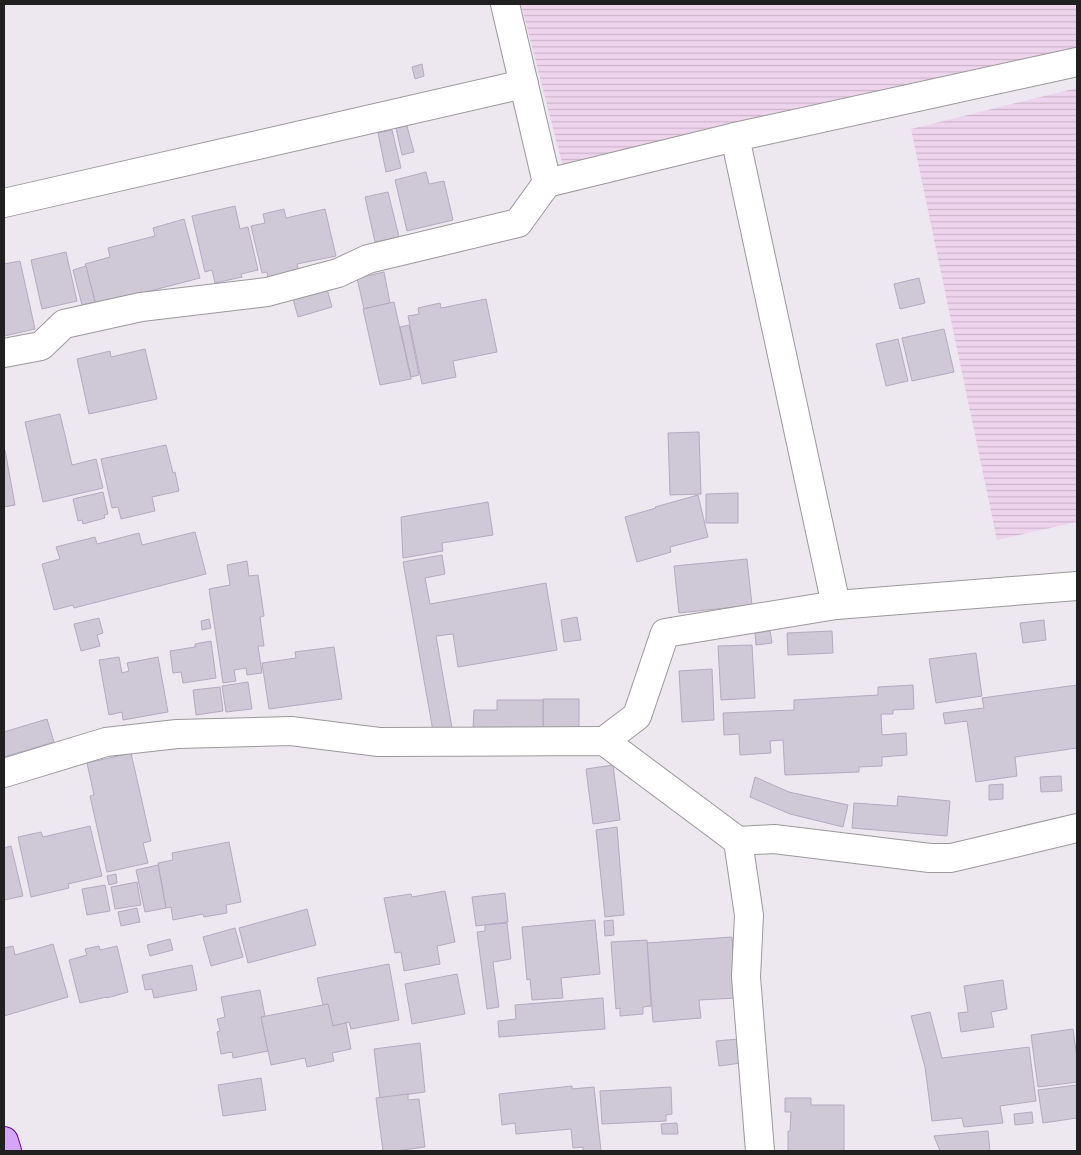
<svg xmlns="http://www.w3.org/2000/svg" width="1081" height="1155" font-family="Arial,sans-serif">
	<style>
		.farmland { fill: url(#farmland-rules) }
		.building { fill: #cec8d7; stroke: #b4aac2 }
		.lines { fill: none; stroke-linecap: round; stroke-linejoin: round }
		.minor-casing { stroke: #9a9a9a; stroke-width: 30 }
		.primary-casing { stroke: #660796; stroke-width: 30 }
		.minor { stroke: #fff; stroke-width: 28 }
		.primary { stroke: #d4a5f8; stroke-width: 28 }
	</style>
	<defs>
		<pattern id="farmland-rules" width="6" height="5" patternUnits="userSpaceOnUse" patternTransform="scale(1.25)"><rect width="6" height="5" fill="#eed4ec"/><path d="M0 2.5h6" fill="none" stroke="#ccb6ca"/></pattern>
	</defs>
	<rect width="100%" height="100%" fill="#ede7f0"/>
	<g class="farmland">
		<path d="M521 4H1077V64L568 186Z"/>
		<path d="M1077 88V522L997 540 911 129Z"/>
	</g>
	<g class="building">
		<path d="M422 64 424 76 415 79 412 67Z"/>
		<path d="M407 126 414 152 402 155 396 128Z"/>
		<path d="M392 130 401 168 386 172 378 133Z"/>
		<path d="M426 172 429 184 444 181 453 220 407 231 395 180Z"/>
		<path d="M388 192 399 237 375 242 365 197Z"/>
		<path d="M235 206 240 229 248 227 258 270 241 274 242 277 215 283 212 270 205 272 192 216Z"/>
		<path d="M284 209 286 218 325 209 336 256 297 264 299 272 268 279 267 272 262 273 251 226 265 223 263 214Z"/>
		<path d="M184 219 200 278 96 305 85 264 110 257 108 248 155 236 153 228Z"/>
		<path d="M66 252 77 301 42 309 31 260Z"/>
		<path d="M20 261 35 329 4 336V264Z"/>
		<path d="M86 266 95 302 82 305 73 270Z"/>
		<path d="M384 272 390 303 364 309 357 278Z"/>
		<path d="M919 278 925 303 900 309 894 284Z"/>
		<path d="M327 289 332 307 298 317 293 299Z"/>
		<path d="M486 299 497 352 453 361 456 377 422 384 408 316 419 314 418 308 440 303 441 308Z"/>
		<path d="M394 302 411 379 380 385 363 309Z"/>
		<path d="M409 325 419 375 411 377 400 327Z"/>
		<path d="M944 329 954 372 912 381 902 338Z"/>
		<path d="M898 339 908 381 886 386 876 344Z"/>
		<path d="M145 349 157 399 89 414 77 359 110 351 111 357Z"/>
		<path d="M60 414 72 465 96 459 103 488 43 502 25 422Z"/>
		<path d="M699 432 701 494 670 495 668 433Z"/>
		<path d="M166 445 173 473 175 472 179 491 152 497 155 511 121 519 118 507 112 508 101 459Z"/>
		<path d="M4 450H5L15 505 4 507Z"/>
		<path d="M103 492 108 514 104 515 105 518 83 524 82 520 78 521 73 499Z"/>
		<path d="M738 493V523H706V494Z"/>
		<path d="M698 495 708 537 670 547 671 552 637 562 625 517 656 508 655 507Z"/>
		<path d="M488 502 493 535 442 543 443 551 403 558 401 517Z"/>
		<path d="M195 532 206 574 74 608 73 605 54 610 42 564 60 559 56 547 95 537 97 544 139 533 142 545Z"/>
		<path d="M442 555 445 574 425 578 430 604 546 583 557 650 458 667 453 634 436 636 452 728 433 731 403 562Z"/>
		<path d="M747 559 752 605 679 613 674 566Z"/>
		<path d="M247 561 249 576 258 575 264 616 260 617 264 646H258L262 673 247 675 246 668 234 670 236 681 223 683 209 589 230 585 227 565Z"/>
		<path d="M577 617 581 640 564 642 561 620Z"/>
		<path d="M99 618 103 633 97 635 100 646 81 651 74 624Z"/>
		<path d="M209 619 211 628 202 630 201 621Z"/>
		<path d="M1044 620 1046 640 1023 643 1020 623Z"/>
		<path d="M770 631 772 643 756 645 755 633Z"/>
		<path d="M832 631 833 653 788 655 787 633Z"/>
		<path d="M211 641 216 678 183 683 181 672 173 673 170 651 195 647V644Z"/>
		<path d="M752 645 755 698 721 700 718 646Z"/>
		<path d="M334 647 342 699 269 709 262 663 296 658 295 652Z"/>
		<path d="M976 653 982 696 936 703 929 659Z"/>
		<path d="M119 657 122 673 129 671 127 663 158 657 168 712 123 720 122 712 109 715 99 660Z"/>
		<path d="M712 669 714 720 682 722 679 671Z"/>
		<path d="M248 682 252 709 226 712 222 686Z"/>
		<path d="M913 685 914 709 893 710V714H881L882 735 906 733 907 755 882 757V766L859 767V772L785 775 783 740 770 741 771 753 740 755 739 734 724 735 723 713 794 710V700L878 695V687Z"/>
		<path d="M1077 685V748L1015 757 1017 776 976 782 967 721 945 724 943 713 984 708 982 698Z"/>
		<path d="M220 687 223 711 196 715 193 690Z"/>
		<rect x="543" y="699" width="36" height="30"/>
		<path d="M497 700H543V728H473L474 710H497Z"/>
		<path d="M47 719 54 742 4 757V732Z"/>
		<path d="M131 753 151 841 143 843 148 863 107 872 90 796 94 795 87 763Z"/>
		<path d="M613 765 620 820 593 824 586 769Z"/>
		<path d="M1061 776 1062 791 1041 792 1040 777Z"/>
		<path d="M755 777 789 792 848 805 843 827 790 814 750 797Z"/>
		<path d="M1003 784V799L989 800V785Z"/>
		<path d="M898 796 950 801 947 836 852 828 854 803 897 806Z"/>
		<path d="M90 826 102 876 68 884 69 888 31 897 18 837 41 832 43 837Z"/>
		<path d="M617 827 624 915 605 917 596 830Z"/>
		<path d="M229 842 241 902 226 905 227 913 204 917 203 914 173 920 171 907 166 908 158 863 173 860 172 853Z"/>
		<path d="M11 846 23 896 4 900V848Z"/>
		<path d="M158 865 166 908 145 912 136 870Z"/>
		<path d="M116 874 117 883 109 885 107 876Z"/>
		<path d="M137 882 141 905 115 909 111 887Z"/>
		<path d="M105 885 110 911 87 915 82 889Z"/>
		<path d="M445 891 455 942 437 946 440 964 404 971 401 952 395 953 384 898 411 894 412 897Z"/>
		<path d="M505 893 508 922 476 926 472 897Z"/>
		<path d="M137 908 140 922 121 926 118 912Z"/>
		<path d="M307 909 316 945 248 963 239 928Z"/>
		<path d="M595 920 600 974 561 978 563 998 532 1000 530 979 527 980 522 927Z"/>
		<path d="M613 920 614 935 605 936 604 921Z"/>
		<path d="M507 923 511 959 493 962 499 1007 487 1009 477 932 485 931V925Z"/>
		<path d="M235 928 243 957 211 966 203 937Z"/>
		<path d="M732 937 736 998 699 1000 701 1018 653 1022 647 943Z"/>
		<path d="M170 939 173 950 150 956 147 945Z"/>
		<path d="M647 940 651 1006 643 1007V1014L620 1016V1008L616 1009 611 942Z"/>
		<path d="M53 944 68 997 4 1016V948L13 946 15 955Z"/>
		<path d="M99 946 100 950 117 946 128 992 107 998V997L80 1003 69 960 87 955 85 949Z"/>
		<path d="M389 964 399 1020 351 1029 349 1022 333 1026 328 1004 323 1005 317 978Z"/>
		<path d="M192 965 197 990 154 998 152 989 145 990 142 975Z"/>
		<path d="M457 974 465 1014 412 1024 405 984Z"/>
		<path d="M1003 980 1007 1009 991 1012 994 1027 961 1032 958 1013 968 1012 964 986Z"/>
		<path d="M260 990 265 1016 261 1017 268 1051 233 1058 232 1052 221 1054 217 1032 220 1031 217 1019 225 1017 221 997Z"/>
		<path d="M603 998 605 1029 499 1037 498 1021 516 1019 515 1005Z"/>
		<path d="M328 1004 333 1026 346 1023 351 1049 332 1053 334 1061 307 1067 305 1058 271 1065 261 1017Z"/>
		<path d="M930 1012 942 1058 1029 1047 1036 1101 1000 1106 1003 1123 964 1127 962 1118 932 1121 925 1067 911 1016Z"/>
		<path d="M1073 1029 1077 1059V1082L1038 1087 1031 1035Z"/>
		<path d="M739 1039 741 1063 719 1066 716 1041Z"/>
		<path d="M420 1043 425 1092 380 1098 374 1049Z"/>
		<path d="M261 1078 266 1110 223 1116 218 1085Z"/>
		<path d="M1077 1085V1118L1043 1123 1038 1090Z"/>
		<path d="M572 1086V1089L594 1087 601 1151H583V1147L573 1148 571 1129 516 1134 515 1123 502 1125 499 1094Z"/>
		<path d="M671 1087 672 1114 666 1115V1121L602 1124 600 1091Z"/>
		<path d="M408 1094V1100L419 1099 425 1147 395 1151H383L376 1098Z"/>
		<path d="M785 1098H811V1105H844V1151H788V1131H790L791 1112H785Z"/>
		<path d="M1032 1112 1033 1123 1015 1125 1014 1114Z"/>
		<path d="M677 1123 678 1134H662L661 1124Z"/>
		<path d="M988 1131 990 1151H940L934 1136Z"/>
	</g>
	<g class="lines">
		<g class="minor-casing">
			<g id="minor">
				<path d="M505 4 547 183"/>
				<path d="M735 137 836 605"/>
				<path d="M4 203 524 84"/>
				<path d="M4 353 41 346 64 324 141 307 267 292 338 273 368 259 518 223 547 183 735 137 1077 62"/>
				<path d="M604 741 637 716 665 633 836 605 1077 586"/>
				<path d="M4 773 106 742 177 734 291 731 379 742 604 741 738 841 749 915 746 977 760 1151"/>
				<path d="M738 841 774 839 930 858H951L1077 828"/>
			</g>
		</g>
		<g class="primary-casing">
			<path id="primary" d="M4 1141 7 1151"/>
		</g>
		<use href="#minor" class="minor"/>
		<use href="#primary" class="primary"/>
	</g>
	<rect width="1081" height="1155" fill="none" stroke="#202020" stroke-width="10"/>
</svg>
